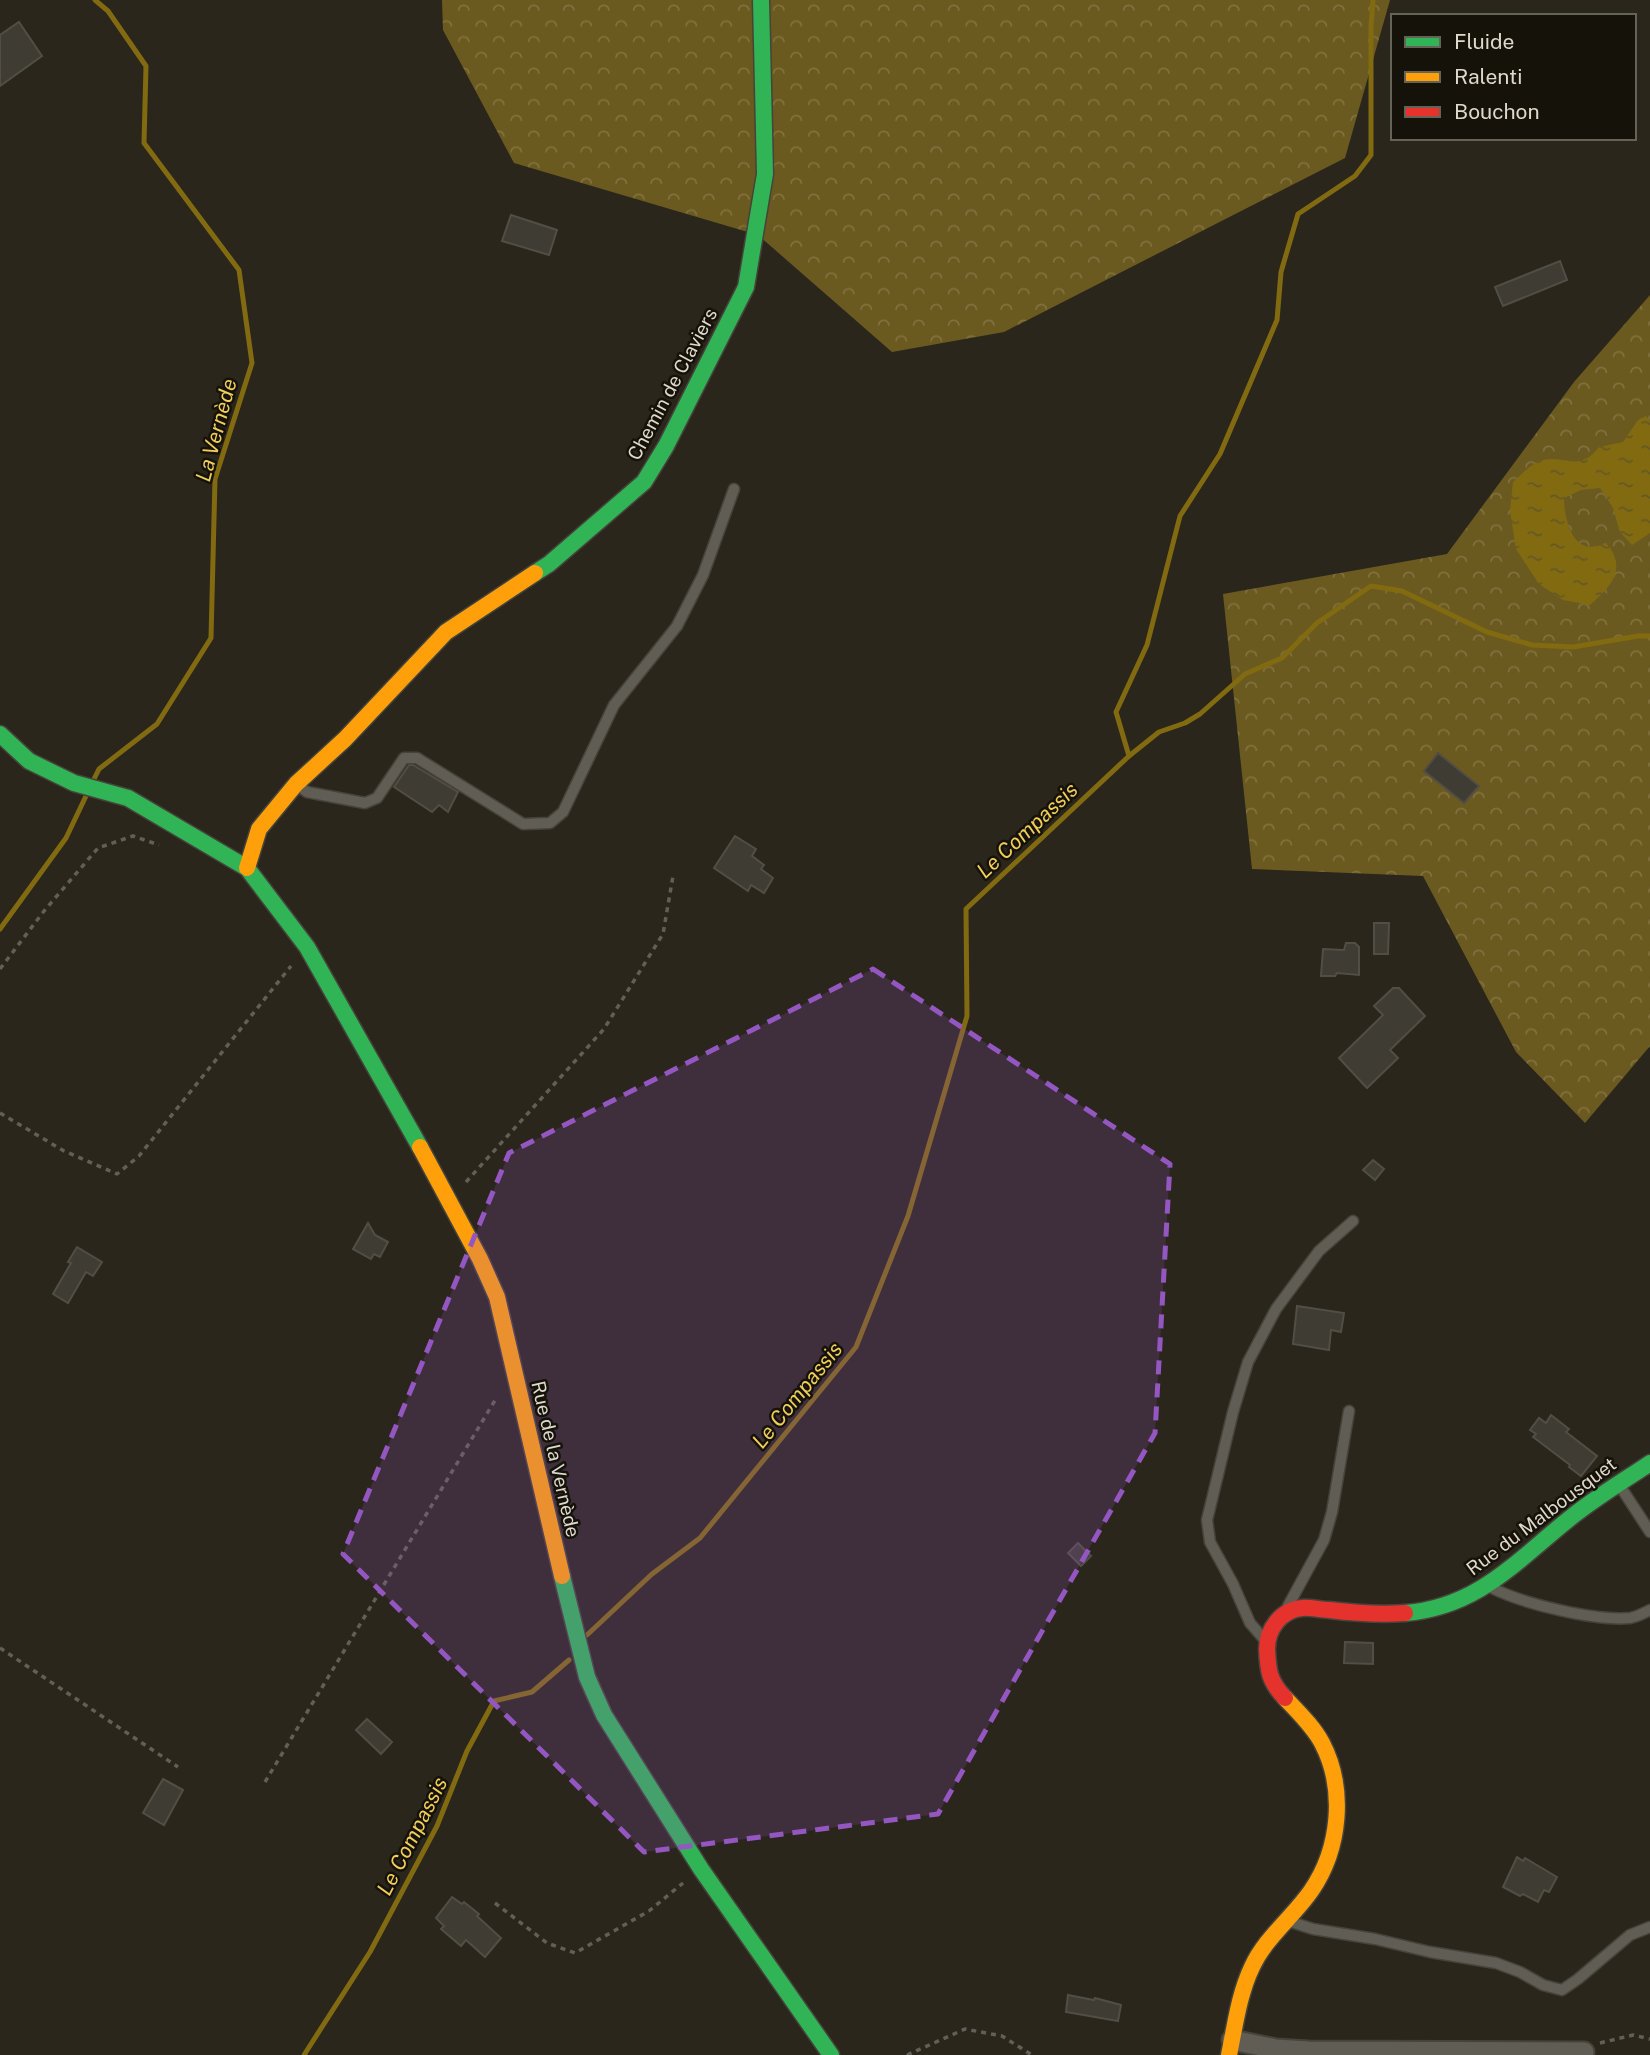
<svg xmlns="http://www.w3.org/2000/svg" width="1650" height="2055" font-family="'Public Sans',sans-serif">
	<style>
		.forest { fill: url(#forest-crowns) }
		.water { fill: url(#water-ripples) }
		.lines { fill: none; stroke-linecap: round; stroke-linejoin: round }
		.stream { stroke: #826a11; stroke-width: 5 }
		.building { fill: #3f3c34; stroke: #514e45; stroke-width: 2 }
		.lane-casing { stroke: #46433b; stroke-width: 13 }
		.street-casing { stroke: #46433b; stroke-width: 23 }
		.fast-casing { stroke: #46433b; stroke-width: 19 }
		.slow-casing { stroke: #46433b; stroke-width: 19 }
		.jam-casing { stroke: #46433b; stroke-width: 19 }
		.path { stroke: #625f58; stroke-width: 3.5; stroke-dasharray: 5 5; stroke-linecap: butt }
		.lane { stroke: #605d54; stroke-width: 10 }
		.street { stroke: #605d54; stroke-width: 19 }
		.fast { stroke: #30b455; stroke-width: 16 }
		.slow { stroke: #ff9f0a; stroke-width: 16 }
		.jam { stroke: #e5322d; stroke-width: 16 }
		.marked { fill: #9457c2; fill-opacity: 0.2; stroke: #9457c2; stroke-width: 5; stroke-dasharray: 14 9; stroke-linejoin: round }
		.labels { text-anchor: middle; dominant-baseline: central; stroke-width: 5; stroke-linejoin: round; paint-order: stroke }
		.street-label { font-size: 19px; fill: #ddd9cd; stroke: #15120a }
		.water-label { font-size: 21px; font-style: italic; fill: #f1cd59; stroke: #15120a }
	</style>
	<defs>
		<pattern id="forest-crowns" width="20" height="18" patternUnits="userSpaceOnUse" patternTransform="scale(1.75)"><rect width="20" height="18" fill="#6b5a1f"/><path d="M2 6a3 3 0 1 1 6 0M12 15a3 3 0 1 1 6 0" fill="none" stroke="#80713e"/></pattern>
		<pattern id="water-ripples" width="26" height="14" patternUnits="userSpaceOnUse" patternTransform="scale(1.75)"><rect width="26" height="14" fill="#826a11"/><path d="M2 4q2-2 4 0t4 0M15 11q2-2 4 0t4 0" fill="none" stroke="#655825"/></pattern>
	</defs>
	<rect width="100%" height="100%" fill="#2a261c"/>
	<g class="forest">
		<path d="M442 0H1390L1345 158 1004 332 892 352 758 235 514 163 443 30Z"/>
		<path d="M1650 295V1046L1585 1123 1516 1052 1423 876 1252 869 1223 594 1447 554 1574 382Z"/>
	</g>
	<path class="water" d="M1646 416 1650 421V533L1632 545 1620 532 1613 508 1600 488 1581 490 1564 498C1564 513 1569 544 1589 547 1594 547 1601 544 1606 543 1628 568 1611 587 1590 605L1563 600 1539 584 1516 549 1510 511 1513 482C1520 476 1528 467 1536 463 1560 450 1577 476 1599 447L1623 442 1638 420Z"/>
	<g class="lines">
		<g class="stream">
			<path d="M1129 756 1116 712 1147 645 1180 516 1220 454 1277 320 1281 272 1298 214 1355 176 1371 155V27L1373 0"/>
			<path d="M93 781 99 769 157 724 211 638 215 479 252 363 239 270 144 143 146 66 108 11 95 0"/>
			<path d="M0 929 66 838 86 796"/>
			<path d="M587 1635 652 1574 700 1538 856 1347 908 1216 967 1016 966 909 1129 756 1159 732 1185 723 1200 714 1245 674 1282 658 1317 623 1371 586 1402 591 1487 632 1532 645 1573 647 1638 636H1650"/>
			<path d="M304 2055 370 1952 437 1826 467 1751 494 1701 532 1692 569 1660"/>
		</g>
	</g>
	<g class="building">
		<path d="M19 22 42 56 0 86V35Z"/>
		<path d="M511 215 557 230 549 255 502 241Z"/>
		<path d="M1560 261 1567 280 1503 306 1495 287Z"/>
		<path d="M1438 753 1479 786 1464 803 1424 771Z"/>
		<path d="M409 765H413L458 792 448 812 439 805 432 812 394 787Z"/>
		<path d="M735 836 756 849 752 856 764 865 761 869 773 878 764 893 751 885 748 891 714 868Z"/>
		<path d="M1374 923H1389L1388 954H1374Z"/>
		<path d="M1346 943H1355L1359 947V975L1337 973 1335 976H1321L1323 949 1344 950Z"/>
		<path d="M1393 988H1399L1425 1016 1390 1050 1398 1058 1367 1088 1339 1058 1383 1015 1374 1006Z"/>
		<path d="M1373 1160 1384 1169 1375 1180 1363 1170Z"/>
		<path d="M368 1223 375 1235 388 1242 380 1257 374 1254 371 1259 353 1249Z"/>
		<path d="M77 1247 102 1262 93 1276 86 1272 68 1303 53 1294 71 1263 68 1262Z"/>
		<path d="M1297 1306 1344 1313 1341 1332 1331 1330 1329 1350 1293 1344Z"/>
		<path d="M1551 1415 1569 1429 1566 1432 1597 1456 1581 1476 1569 1467 1570 1465 1533 1437 1536 1434 1530 1430 1539 1418 1546 1423Z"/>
		<path d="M1078 1543 1091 1556 1081 1566 1068 1553Z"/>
		<path d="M1345 1642 1373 1643V1664L1344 1663Z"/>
		<path d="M367 1719 392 1742 381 1754 356 1730Z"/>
		<path d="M163 1779 183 1790 164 1825 143 1813Z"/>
		<path d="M1517 1857 1523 1861 1525 1858 1557 1877 1549 1892 1544 1890 1538 1902 1523 1894 1520 1896 1503 1887Z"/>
		<path d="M452 1897 462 1904 464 1902 479 1914 477 1916 501 1938 485 1957 466 1940 461 1946 441 1929 444 1926 436 1918Z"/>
		<path d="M1068 1995 1094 2000 1095 1998 1121 2005 1118 2021 1066 2012Z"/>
	</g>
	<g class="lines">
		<g class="lane-casing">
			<g id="lane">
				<path d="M299 786 307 792 365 803 377 798 404 758H417L523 824 550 823 563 812 614 705 677 626 703 575 734 489"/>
				<path d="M1620 1486 1650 1532"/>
				<path d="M1492 1588C1524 1604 1594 1621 1630 1618 1637 1617 1644 1613 1650 1610"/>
				<path d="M1288 1606 1324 1540 1332 1512 1349 1411"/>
				<path d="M1264 1639 1250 1623 1233 1584 1210 1542 1207 1520 1233 1412 1248 1362 1276 1309 1319 1251 1353 1221"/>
				<path d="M1288 1921 1313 1929 1375 1939 1430 1952 1496 1963 1520 1972 1543 1985 1562 1990 1578 1979 1630 1935 1650 1927"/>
			</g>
		</g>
		<g class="street-casing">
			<path id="street" d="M1232 2040 1276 2049 1308 2051 1584 2052"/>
		</g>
		<g class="fast-casing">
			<g id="fast">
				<path d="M535 573 549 564 644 482 666 446 746 287 765 174 761 0"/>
				<path d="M0 734 29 761 74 783 128 798 247 868 307 947 420 1147"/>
				<path d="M562 1576 587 1677 604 1715 701 1869 831 2055"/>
				<path d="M1405 1613C1480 1607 1519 1558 1574 1515 1598 1496 1625 1480 1650 1463"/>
			</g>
		</g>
		<g class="slow-casing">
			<g id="slow">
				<path d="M247 868 259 829 296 784 345 739 446 632 535 573"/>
				<path d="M420 1147 480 1259 497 1297 562 1576"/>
				<path d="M1229 2055C1235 2026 1239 1994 1252 1967 1265 1938 1293 1917 1311 1891 1340 1849 1346 1789 1322 1743 1313 1726 1298 1712 1285 1698"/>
			</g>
		</g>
		<g class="jam-casing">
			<path id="jam" d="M1285 1698C1269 1681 1268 1671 1267 1649 1267 1629 1281 1610 1302 1608 1310 1607 1321 1610 1329 1610 1354 1613 1379 1615 1405 1613"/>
		</g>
		<g class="path">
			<path d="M0 969 44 911 98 848 133 836 159 845"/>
			<path d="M0 1113 64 1151 117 1174 139 1156 291 966"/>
			<path d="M466 1182 604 1029 663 934 673 876"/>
			<path d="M0 1648 178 1767"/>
			<path d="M265 1782 497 1397"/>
			<path d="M495 1903 547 1943 575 1953 649 1911 683 1883"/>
			<path d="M1600 2043 1633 2035 1650 2039"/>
			<path d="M907 2055 965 2029 1002 2036 1032 2055"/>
		</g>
		<use href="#lane" class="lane"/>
		<use href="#street" class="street"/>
		<use href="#fast" class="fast"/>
		<use href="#slow" class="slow"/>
		<use href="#jam" class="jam"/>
	</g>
	<path class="marked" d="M873 969 1170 1164 1155 1433 938 1814 644 1852 343 1554 509 1153Z"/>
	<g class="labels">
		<g class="street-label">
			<text transform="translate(672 384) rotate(-62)">Chemin de Claviers</text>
			<text transform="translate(556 1459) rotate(77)">Rue de la Vernède</text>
			<text transform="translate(1541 1516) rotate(-37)">Rue du Malbousquet</text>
		</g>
		<g class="water-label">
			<text transform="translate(216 430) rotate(-75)">La Vernède</text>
			<text transform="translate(1027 830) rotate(-43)">Le Compassis</text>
			<text transform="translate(797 1395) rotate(-51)">Le Compassis</text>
			<text transform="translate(412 1836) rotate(-63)">Le Compassis</text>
		</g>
	</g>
	<rect x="1391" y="14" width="245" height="126" fill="#15120a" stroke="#656258" stroke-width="2"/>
	<rect x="1405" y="37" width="35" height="10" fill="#30b455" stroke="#656258" stroke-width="2"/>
	<text x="1454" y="49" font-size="21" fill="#ddd9cd">Fluide</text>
	<rect x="1405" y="72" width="35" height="10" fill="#ff9f0a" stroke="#656258" stroke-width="2"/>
	<text x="1454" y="84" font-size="21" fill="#ddd9cd">Ralenti</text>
	<rect x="1405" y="107" width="35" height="10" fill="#e5322d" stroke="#656258" stroke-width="2"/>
	<text x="1454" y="119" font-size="21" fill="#ddd9cd">Bouchon</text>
</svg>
